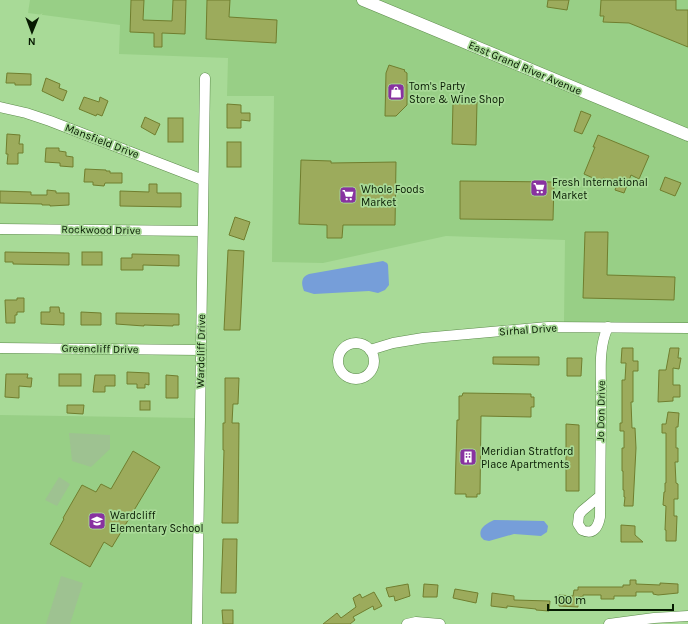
<svg xmlns="http://www.w3.org/2000/svg" width="688" height="624" font-family="Karla,sans-serif">
	<style>
		.built { fill: #98cf86 }
		.green { fill: #9ec291 }
		.water { fill: #769ed9 }
		.building { fill: #9cab5c; stroke: #707e2e }
		.lines { fill: none; stroke-linecap: round; stroke-linejoin: round }
		.minor-casing { stroke: #5c8b4b; stroke-width: 11 }
		.major-casing { stroke: #5c8b4b; stroke-width: 13 }
		.minor { stroke: #fff; stroke-width: 10 }
		.major { stroke: #fff; stroke-width: 12 }
		.labels { text-anchor: middle; dominant-baseline: central; stroke-width: 3.5; stroke-linejoin: round; paint-order: stroke }
		.street-label { font-size: 11px; fill: #071a02; stroke: #a8da97 }
		.poi-label { font-size: 11px; fill: #071a02; stroke: #a8da97; text-anchor: start }
	</style>
	<rect width="100%" height="100%" fill="#a8da97"/>
	<g class="built">
		<path d="M30 0H688V324L564 322 565 240 446 236 323 263 272 262 274 96H227L228 58 119 54 120 25 28 13Z"/>
		<path d="M0 415 195 418 192 624H0Z"/>
	</g>
	<g class="green">
		<path d="M69 433 110 435V449L91 467 72 461Z"/>
		<path d="M59 477 70 484 57 506 45 500Z"/>
		<path d="M61 576 83 583 70 624H46Z"/>
	</g>
	<g class="water">
		<path d="M383 261 387 263 388 265 389 285 385 290 378 293 369 291 314 294 304 291C301 283 301 277 309 274Z"/>
		<path d="M494 520 544 521 548 526 547 532 541 536 514 534 489 541 484 540 481 537C478 528 486 524 494 520Z"/>
	</g>
	<g class="building">
		<path d="M131 0H144L143 20 172 21 173 0H186L185 34 162 33V47H154V33L130 32Z"/>
		<path d="M207 0H230L229 17 277 20 276 43 206 39Z"/>
		<path d="M548 0H569L567 10 547 7Z"/>
		<path d="M601 0H676V10H688V47L629 23 603 22 604 16H600Z"/>
		<path d="M389 65 405 70 404 71 407 73V105L396 116H385L386 73Z"/>
		<path d="M7 73 31 74V85H15V83H6Z"/>
		<path d="M46 78 60 84 59 88 67 91 63 101 42 91Z"/>
		<path d="M84 97 99 102 100 97 108 101 102 116 97 114 96 116 79 109Z"/>
		<path d="M453 102H477L476 145 452 144Z"/>
		<path d="M227 104 241 105V113H250V121L241 120V128H227Z"/>
		<path d="M581 111 591 115 582 134 574 131Z"/>
		<path d="M145 117 160 124 155 135 141 127Z"/>
		<rect x="168" y="118" width="15" height="24"/>
		<path d="M7 134 20 135 19 144H23V153H18V164H7L8 154H6Z"/>
		<path d="M598 135 649 156 639 179 631 175 624 193 615 190 617 185 603 178 602 182 584 174 595 147H593Z"/>
		<rect x="227" y="142" width="14" height="25"/>
		<path d="M46 148H59V151L66 152V156L73 157V167L60 166V163L45 162Z"/>
		<path d="M301 160 331 161V163L396 162 395 225H343L342 238H327V225L299 224Z"/>
		<path d="M85 169 106 170V171H110V173H122V183H105L104 186 93 185V182H84Z"/>
		<path d="M665 177 681 183 675 196 660 190Z"/>
		<path d="M460 181 554 182 553 220 460 219Z"/>
		<path d="M149 184H157V193H181V207L120 206V191L149 192Z"/>
		<path d="M47 190 56 191V193H69V205L50 206V205H42V204L0 203V191L31 192V195H47Z"/>
		<path d="M235 217 250 222 244 240 229 235Z"/>
		<path d="M585 232H608L607 275 675 277 674 300 583 298Z"/>
		<path d="M228 250 244 251 240 330H224Z"/>
		<path d="M5 252 69 253V265L13 264V262H5Z"/>
		<rect x="82" y="252" width="20" height="13"/>
		<path d="M132 254 179 255V266L143 265V270H121V258H132Z"/>
		<path d="M17 298H24V312H17V315H15V323H6L5 300H17Z"/>
		<path d="M50 307H59L60 313H64V325L41 324V312H50Z"/>
		<path d="M81 312 101 313V325H81Z"/>
		<path d="M116 313 179 314V325H173V326L144 325V326L116 324Z"/>
		<path d="M622 348H633V361H638V371H633V402H631L632 428H635L636 448 633 506H624L625 497H624V490H623V471H622V448H624V431H620V423H622V380H625L626 363H621Z"/>
		<path d="M670 348H679L678 358H681L679 369 673 368V385H680V397H673V401L658 402 659 370H666Z"/>
		<path d="M493 357H539V365L493 364Z"/>
		<path d="M567 358H582L581 376H567Z"/>
		<path d="M127 372 149 373V385L145 384V388H137V384H127Z"/>
		<path d="M6 374H28L27 378H32L31 387 19 386V398L5 397Z"/>
		<rect x="59" y="374" width="22" height="12"/>
		<path d="M95 375H115V386H105V392H93Z"/>
		<path d="M166 375 178 376V398H166Z"/>
		<path d="M225 378H239L238 404H233L232 423H239L238 523H222L224 450H223V423H225Z"/>
		<path d="M463 393 531 394V397H534V407H531V417L481 416 480 494H477V497H466V494H455L457 420H459V396H462Z"/>
		<rect x="140" y="401" width="10" height="9"/>
		<path d="M67 405H84L83 414 67 413Z"/>
		<path d="M668 412 679 413 678 427H676V448H678V462H675L676 483 678 484V499H674V516H677L676 541H666V530H665L666 506 663 505 664 492H665V483H666V433H662V424H666Z"/>
		<path d="M566 424 579 425V491H566Z"/>
		<path d="M133 451 160 467 112 547 104 542 90 567 50 544 64 519 63 518 82 485 96 492 101 484 111 489Z"/>
		<path d="M621 525 635 526V535L643 542H621Z"/>
		<path d="M223 539H237L236 593H221Z"/>
		<path d="M630 580H636V584L660 585V583L678 584V593L658 595 653 594V592H636V596H614V599H601V595H583V597H578V607L559 606V595L573 596 574 590H578V587H623V585H630Z"/>
		<path d="M408 584 410 596 395 601 394 596 389 597 386 588Z"/>
		<path d="M424 584 438 585 437 597H423Z"/>
		<path d="M455 589 478 593 476 603 453 598Z"/>
		<path d="M374 592 382 606 374 610 373 606 353 617 355 620 350 624H323L337 613 341 618 356 607 353 598 360 594 362 598Z"/>
		<path d="M492 593 514 596V600L550 601 549 611 536 610V609L507 606V608L491 606Z"/>
		<path d="M222 610H233V624H223Z"/>
	</g>
	<g class="lines">
		<g class="minor-casing">
			<g id="minor">
				<path d="M0 107 26 113 50 121 203 180"/>
				<path d="M0 229 202 231"/>
				<circle cx="356" cy="361" r="18"/>
				<path d="M0 348 201 350"/>
				<path d="M370 350 393 343 423 338 548 327 688 328"/>
				<path d="M600 496 582 511 579 515 578 524 582 530C593 535 598 528 600 517 600 479 601 441 601 403 602 378 597 350 608 327"/>
				<path d="M197 624 205 78"/>
				<path d="M407 624 416 622 440 624"/>
				<path d="M609 624 654 618 688 616"/>
			</g>
		</g>
		<g class="major-casing">
			<path id="major" d="M363 0 688 135"/>
		</g>
		<use href="#minor" class="minor"/>
		<use href="#major" class="major"/>
	</g>
	<defs>
		<g id="shop-square" transform="scale(0.9)"><rect x="-9" y="-9" width="18" height="18" rx="4" fill="#8832a0" stroke="#a8da97"/><path d="M-5-2.5h2.3a2.7 3.5 0 0 1 5.4 0H5L5.5 6h-11ZM-1.5-2.5h3a1.5 2.3 0 0 0-3 0Z" fill="#fff"/></g>
		<g id="supermarket-square" transform="scale(0.9)"><rect x="-9" y="-9" width="18" height="18" rx="4" fill="#8832a0" stroke="#a8da97"/><path d="M-6-5.5h2.5l.6 2H6L4.5 2H-2.5L-4.4-4H-6ZM-1.5 3.2a1.3 1.3 0 1 0 .1 0ZM3 3.2a1.3 1.3 0 1 0 .1 0Z" fill="#fff"/></g>
		<g id="building-square" transform="scale(0.9)"><rect x="-9" y="-9" width="18" height="18" rx="4" fill="#8832a0" stroke="#a8da97"/><path d="M-4-6H4V6H1V3H-1V6H-4ZM-2.5-4.3h1.7v1.8h-1.7ZM.8-4.3h1.7v1.8H.8ZM-2.5-1h1.7V.8h-1.7ZM.8-1h1.7V.8H.8Z" fill="#fff"/></g>
		<g id="school-square" transform="scale(0.9)"><rect x="-9" y="-9" width="18" height="18" rx="4" fill="#8832a0" stroke="#a8da97"/><path d="M0-5L7-2L0 1L-7-2ZM-4 1L0 2.5L4 1V4Q0 6-4 4Z" fill="#fff"/></g>
	</defs>
	<g fill-rule="evenodd">
		<use href="#shop-square" x="396" y="92"/>
		<use href="#supermarket-square" x="539" y="188"/>
		<use href="#supermarket-square" x="348" y="195"/>
		<use href="#building-square" x="468" y="457"/>
		<use href="#school-square" x="97" y="521"/>
	</g>
	<g class="labels">
		<g class="street-label">
			<text transform="translate(525 68) rotate(23)">East Grand River Avenue</text>
			<text transform="translate(102 141) rotate(21)">Mansfield Drive</text>
			<text transform="translate(101 230) rotate(1)">Rockwood Drive</text>
			<text transform="translate(528 330) rotate(-4)">Sirhal Drive</text>
			<text transform="translate(100 349) rotate(1)">Greencliff Drive</text>
			<text transform="translate(201 351) rotate(-89)">Wardcliff Drive</text>
			<text transform="translate(601 411) rotate(-89)">Jo Don Drive</text>
		</g>
		<g class="poi-label">
			<text x="409" y="86">Tom's Party<tspan x="409" dy="13">Store &amp; Wine Shop</tspan></text>
			<text x="552" y="182">Fresh International<tspan x="552" dy="13">Market</tspan></text>
			<text x="361" y="189">Whole Foods<tspan x="361" dy="13">Market</tspan></text>
			<text x="481" y="451">Meridian Stratford<tspan x="481" dy="13">Place Apartments</tspan></text>
			<text x="110" y="515">Wardcliff<tspan x="110" dy="13">Elementary School</tspan></text>
		</g>
	</g>
	<g transform="translate(32 32) rotate(181)" stroke="#a8da97" stroke-width="3" paint-order="stroke">
	<path d="M0-3L7 15L0 10L-7 15Z" fill="#071a02"/>
	<text y="-6" font-size="11" font-weight="bold" text-anchor="middle" fill="#071a02">N</text>
	</g>
	<path d="M548 604v6h125v-6" fill="none" stroke="#071a02" stroke-width="2"/>
	<text x="554" y="604" font-size="12" fill="#071a02" stroke="#a8da97" stroke-width="3" paint-order="stroke">100 m</text>
</svg>
